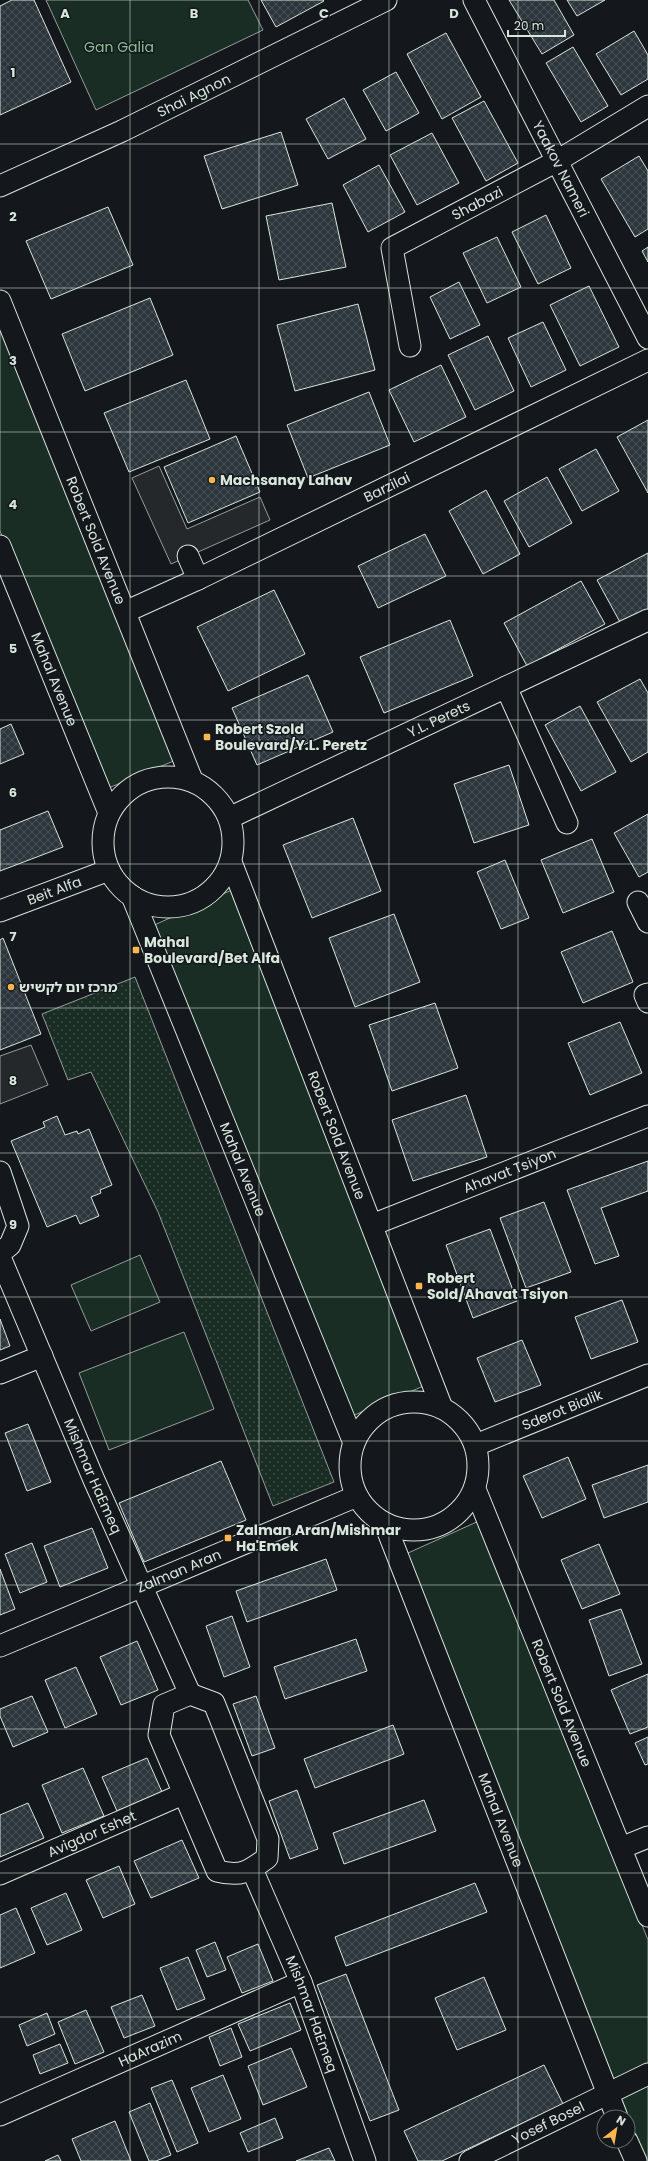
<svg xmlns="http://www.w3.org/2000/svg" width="648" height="2161" font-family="Poppins,'Noto Sans Hebrew',sans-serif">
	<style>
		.grass { fill: url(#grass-dots); stroke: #939e99 }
		.green { fill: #1a2d24; stroke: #939e99 }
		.parking { fill: #24282b; stroke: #939e99 }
		.building { fill: url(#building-cross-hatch); stroke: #d8e6dc }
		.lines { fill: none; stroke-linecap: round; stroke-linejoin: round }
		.minor-casing { stroke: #d8e6dc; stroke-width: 23 }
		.minor { stroke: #14181c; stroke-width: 21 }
		.grid { fill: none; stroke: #d8e6dc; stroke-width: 1; stroke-opacity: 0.55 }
		.poi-dot { fill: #ffb74d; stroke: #14181c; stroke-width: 1.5 }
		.labels { text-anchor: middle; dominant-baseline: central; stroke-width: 3; stroke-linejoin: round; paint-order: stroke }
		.park-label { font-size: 14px; fill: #8ac095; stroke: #14181c }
		.street-label { font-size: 14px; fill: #d8e6dc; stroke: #14181c }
		.poi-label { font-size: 14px; font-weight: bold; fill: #d8e6dc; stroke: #14181c; text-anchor: start }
		.grid-label { font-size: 13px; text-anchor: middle; font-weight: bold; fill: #d8e6dc; stroke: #14181c; stroke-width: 3; stroke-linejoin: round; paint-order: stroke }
	</style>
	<defs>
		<pattern id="grass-dots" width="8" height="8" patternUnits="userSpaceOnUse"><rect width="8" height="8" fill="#1a2d24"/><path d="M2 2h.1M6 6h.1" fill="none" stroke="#3b4b43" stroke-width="1.8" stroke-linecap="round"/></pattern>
		<pattern id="building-cross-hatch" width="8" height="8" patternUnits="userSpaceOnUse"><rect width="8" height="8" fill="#2c363c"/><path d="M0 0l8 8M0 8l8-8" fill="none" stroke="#4a5358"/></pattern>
	</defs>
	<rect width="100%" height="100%" fill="#14181c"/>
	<path class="grass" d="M135 977 334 1482 273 1506 158 1212 91 1072 68 1080 42 1014Z"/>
	<g class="green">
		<path d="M46 0H248L263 30 96 110Z"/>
		<path d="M0 320 176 760 106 789 0 531Z"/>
		<path d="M234 889 426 1385 345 1419 150 927Z"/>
		<path d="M140 1255 160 1302 91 1331 71 1285Z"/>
		<path d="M184 1332 214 1409 109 1450 79 1373Z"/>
		<path d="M481 1520 648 1940V2066L612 2085 397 1558Z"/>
		<path d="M648 2082V2161H643L628 2125V2117H625L617 2098Z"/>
	</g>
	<g class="parking">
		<path d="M159 466 187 529 260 497 270 520 171 564 132 478Z"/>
		<path d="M31 1045 48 1085 0 1104V1056Z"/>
	</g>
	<g class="building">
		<path d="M12 0H34L71 82 0 115V6Z"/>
		<path d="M261 0H323L324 1 276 27Z"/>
		<path d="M509 0H554L574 35 542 54Z"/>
		<path d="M567 0H605L577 16Z"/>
		<path d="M634 31 648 55V79L621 95 596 54Z"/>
		<path d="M446 33 481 97 442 119 407 54Z"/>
		<path d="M573 47 608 106 581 122 546 63Z"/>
		<path d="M396 72 419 113 386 131 363 90Z"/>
		<path d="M344 98 366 139 328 159 306 119Z"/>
		<path d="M484 101 518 163 486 181 452 118Z"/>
		<path d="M281 132 298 185 222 209 204 156Z"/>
		<path d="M432 133 459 183 417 205 390 155Z"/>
		<path d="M639 156 648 171V229L635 237 601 179Z"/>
		<path d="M379 165 405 212 368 232 343 185Z"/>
		<path d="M332 203 346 267 279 280 266 216Z"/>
		<path d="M108 207 133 265 51 299 26 241Z"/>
		<path d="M546 215 571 268 538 284 512 232Z"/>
		<path d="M497 237 521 287 487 303 463 253Z"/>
		<path d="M648 247V262L642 251Z"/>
		<path d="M459 282 480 325 450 339 430 297Z"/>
		<path d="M589 286 619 347 580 366 550 305Z"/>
		<path d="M150 298 173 355 85 391 62 334Z"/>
		<path d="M358 304 375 370 295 391 277 325Z"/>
		<path d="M543 322 566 370 531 387 508 338Z"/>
		<path d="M488 336 514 391 475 410 448 355Z"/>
		<path d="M441 365 466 417 414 442 389 390Z"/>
		<path d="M186 380 210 439 129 472 104 413Z"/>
		<path d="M369 392 390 445 308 478 287 425Z"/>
		<path d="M648 420V493L617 437Z"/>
		<path d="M236 436 260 492 188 523 164 467Z"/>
		<path d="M596 449 619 491 582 511 559 469Z"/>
		<path d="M547 477 572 523 529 547 504 501Z"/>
		<path d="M486 490 520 554 483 574 449 511Z"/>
		<path d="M425 534 446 576 378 608 358 566Z"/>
		<path d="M648 553V610L621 624 597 580Z"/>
		<path d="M581 581 605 624 527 666 504 623Z"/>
		<path d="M274 590 305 654 228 691 197 627Z"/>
		<path d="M450 620 473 676 384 713 360 657Z"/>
		<path d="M308 675 333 732 257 765 232 708Z"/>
		<path d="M640 679 648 693V752L631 762 597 702Z"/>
		<path d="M580 706 616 772 581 791 545 725Z"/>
		<path d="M11 724 24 754 0 764V729Z"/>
		<path d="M509 765 529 825 474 843 454 784Z"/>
		<path d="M48 811 63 847 0 871V830Z"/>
		<path d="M648 814V872L639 877 614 833Z"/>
		<path d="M353 818 381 891 312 918 283 845Z"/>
		<path d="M592 839 614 892 563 913 541 860Z"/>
		<path d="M505 860 529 918 501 929 477 872Z"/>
		<path d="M394 914 420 982 355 1007 329 938Z"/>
		<path d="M612 931 633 982 583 1003 561 952Z"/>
		<path d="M3 938 41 1034 0 1050V940Z"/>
		<path d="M435 1003 458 1068 392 1091 369 1025Z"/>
		<path d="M620 1022 642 1073 590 1095 568 1043Z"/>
		<path d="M466 1095 487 1157 413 1181 392 1120Z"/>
		<path d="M57 1116 65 1135 77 1131 78 1134 89 1129 112 1185 100 1190 101 1193 91 1197 99 1216 80 1224 76 1215 47 1227 11 1141 45 1127 43 1122Z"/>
		<path d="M648 1161V1191L601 1208 619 1256 595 1264 567 1190Z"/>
		<path d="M544 1202 571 1272 526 1288 500 1218Z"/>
		<path d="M490 1229 517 1301 473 1318 446 1245Z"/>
		<path d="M622 1300 638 1342 591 1359 575 1317Z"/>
		<path d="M0 1319 10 1346 0 1350Z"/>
		<path d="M522 1340 541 1385 495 1402 477 1358Z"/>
		<path d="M28 1424 51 1482 27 1491 5 1433Z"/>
		<path d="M568 1457 586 1499 542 1518 523 1476Z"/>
		<path d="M221 1461 246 1520 144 1562 119 1503Z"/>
		<path d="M648 1465V1502L604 1518 592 1485Z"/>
		<path d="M92 1528 108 1568 60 1587 44 1546Z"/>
		<path d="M32 1543 47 1582 20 1593 5 1554Z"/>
		<path d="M599 1544 620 1594 582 1609 561 1560Z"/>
		<path d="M326 1559 337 1590 247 1622 236 1591Z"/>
		<path d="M0 1569 15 1609 0 1615Z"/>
		<path d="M621 1609 642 1664 609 1676 589 1620Z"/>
		<path d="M232 1616 250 1667 224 1677 206 1626Z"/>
		<path d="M356 1639 367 1671 285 1699 274 1667Z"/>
		<path d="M137 1641 158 1690 121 1705 100 1657Z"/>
		<path d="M76 1667 97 1714 65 1728 45 1680Z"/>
		<path d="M648 1674V1727L630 1734 611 1690Z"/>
		<path d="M32 1696 48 1732 13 1747 0 1716V1709Z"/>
		<path d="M256 1696 275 1748 252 1756 233 1704Z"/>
		<path d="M393 1725 404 1754 315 1788 304 1759Z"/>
		<path d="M648 1737V1764L645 1765 635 1743Z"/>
		<path d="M147 1758 162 1792 117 1811 102 1777Z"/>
		<path d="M83 1768 104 1816 62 1833 42 1785Z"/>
		<path d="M297 1790 318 1849 290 1859 269 1801Z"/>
		<path d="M424 1800 436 1831 344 1864 333 1833Z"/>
		<path d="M28 1803 44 1838 0 1857V1815Z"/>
		<path d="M182 1840 199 1878 151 1898 134 1861Z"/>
		<path d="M119 1866 135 1904 103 1918 86 1880Z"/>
		<path d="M475 1883 487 1912 346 1966 335 1937Z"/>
		<path d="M66 1893 82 1930 47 1945 31 1908Z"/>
		<path d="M16 1908 35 1953 0 1968V1915Z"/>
		<path d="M215 1942 226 1970 207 1977 196 1950Z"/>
		<path d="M258 1944 273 1981 242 1993 227 1957Z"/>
		<path d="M188 1957 205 1999 177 2010 160 1968Z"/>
		<path d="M346 1974 399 2110 370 2121 317 1985Z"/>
		<path d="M484 1977 506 2030 457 2050 435 1998Z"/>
		<path d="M142 1995 155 2026 124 2038 111 2007Z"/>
		<path d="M290 2003 301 2030 250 2051 238 2024Z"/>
		<path d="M86 2010 104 2052 75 2064 58 2022Z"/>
		<path d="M47 2013 55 2034 27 2046 19 2025Z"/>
		<path d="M231 2028 242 2057 220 2066 209 2037Z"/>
		<path d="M60 2044 68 2063 40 2074 33 2055Z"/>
		<path d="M291 2048 307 2087 263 2105 248 2066Z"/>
		<path d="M544 2065 563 2104 442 2161H418L404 2131Z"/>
		<path d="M223 2075 241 2119 209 2132 191 2088Z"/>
		<path d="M172 2080 198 2143 177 2152 151 2088Z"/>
		<path d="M150 2103 171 2155 156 2161H149L129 2112Z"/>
		<path d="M275 2118 283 2138 248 2152 240 2133Z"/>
		<path d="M115 2121 131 2161H81L72 2139Z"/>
		<path d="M329 2148 335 2161H296Z"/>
		<path d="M58 2155 61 2161H45Z"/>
	</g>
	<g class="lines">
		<g class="minor-casing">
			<g id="minor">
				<path id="s1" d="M474 0 648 338"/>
				<path id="s2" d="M0 186 122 131 386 0"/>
				<path id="s3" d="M0 301 192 780"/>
				<path id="s4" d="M410 346 392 248 557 161 648 106"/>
				<path id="s5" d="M0 546 109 813"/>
				<path d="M188 556 198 579"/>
				<path id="s6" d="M125 612 198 579 648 360"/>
				<path d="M506 687 567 823"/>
				<circle cx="168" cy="842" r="65"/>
				<path id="s7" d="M229 818 648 620"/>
				<path id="s8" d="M231 862 442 1408"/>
				<path id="s9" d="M132 896 354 1443"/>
				<path d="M638 902 648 922"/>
				<path id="s10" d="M0 911 109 870"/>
				<path d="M648 994 645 995 648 1002"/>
				<path d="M0 1172 18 1226 10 1245 0 1253"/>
				<path id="s11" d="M372 1225 648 1116"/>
				<path id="s12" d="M0 1257 94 1480 190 1694"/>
				<path d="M0 1373 42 1356"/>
				<circle cx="414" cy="1466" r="64"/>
				<path id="s13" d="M476 1445 648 1375"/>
				<path id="s14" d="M475 1489 648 1916"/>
				<path id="s15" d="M385 1524 617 2117"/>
				<path id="s16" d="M0 1646 357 1496"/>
				<path d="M190 1694 214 1703 268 1839 267 1858C248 1872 241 1877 217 1871L159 1735 164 1705Z"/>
				<path d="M621 1848 648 1837"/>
				<path id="s17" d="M252 1869 301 1982 365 2161"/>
				<path id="s18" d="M0 1874 183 1794"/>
				<path id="s19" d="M0 2115 301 1982"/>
				<path d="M627 2141 636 2161"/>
				<path id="s20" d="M470 2161 648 2074"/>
			</g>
		</g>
		<use href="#minor" class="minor"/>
	</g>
	<path class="grid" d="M130 0V2161M259 0V2161M389 0V2161M518 0V2161M0 144H648M0 288H648M0 432H648M0 576H648M0 720H648M0 864H648M0 1008H648M0 1153H648M0 1297H648M0 1441H648M0 1585H648M0 1729H648M0 1873H648M0 2017H648"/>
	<g class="poi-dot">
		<circle cx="212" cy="480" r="4"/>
		<rect x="203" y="733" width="8" height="8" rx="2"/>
		<rect x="132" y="946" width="8" height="8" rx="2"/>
		<circle cx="11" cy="987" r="4"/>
		<rect x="415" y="1282" width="8" height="8" rx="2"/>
		<rect x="224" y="1534" width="8" height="8" rx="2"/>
	</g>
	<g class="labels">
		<g class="park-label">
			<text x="119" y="47">Gan Galia</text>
		</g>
		<g class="street-label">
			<text stroke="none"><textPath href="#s2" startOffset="214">Shai Agnon</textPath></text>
			<text stroke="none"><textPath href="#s1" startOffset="190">Yaakov Nameri</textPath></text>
			<text stroke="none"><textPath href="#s4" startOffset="196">Shabazi</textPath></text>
			<text stroke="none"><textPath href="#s6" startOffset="290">Barzilai</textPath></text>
			<text stroke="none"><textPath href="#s3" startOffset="258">Robert Sold Avenue</textPath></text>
			<text stroke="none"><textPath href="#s5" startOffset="144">Mahal Avenue</textPath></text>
			<text stroke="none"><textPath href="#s7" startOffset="232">Y.L. Perets</textPath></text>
			<text stroke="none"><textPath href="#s10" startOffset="58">Beit Alfa</textPath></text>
			<text stroke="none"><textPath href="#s8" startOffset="293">Robert Sold Avenue</textPath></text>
			<text stroke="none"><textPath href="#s9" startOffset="295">Mahal Avenue</textPath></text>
			<text stroke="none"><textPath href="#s11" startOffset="148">Ahavat Tsiyon</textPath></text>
			<text stroke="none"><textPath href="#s13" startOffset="93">Sderot Bialik</textPath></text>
			<text stroke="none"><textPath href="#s12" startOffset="238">Mishmar HaEmeq</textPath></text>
			<text stroke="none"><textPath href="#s16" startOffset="194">Zalman Aran</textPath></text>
			<text stroke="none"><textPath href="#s14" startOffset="231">Robert Sold Avenue</textPath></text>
			<text stroke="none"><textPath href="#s15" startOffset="318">Mahal Avenue</textPath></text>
			<text stroke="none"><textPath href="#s18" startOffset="100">Avigdor Eshet</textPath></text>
			<text stroke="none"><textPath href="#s17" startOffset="157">Mishmar HaEmeq</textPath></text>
			<text stroke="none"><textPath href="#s19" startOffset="164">HaArazim</textPath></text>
			<text stroke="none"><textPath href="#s20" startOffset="87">Yosef Bosel</textPath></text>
		</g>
		<g class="poi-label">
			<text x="220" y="480">Machsanay Lahav</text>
			<text x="215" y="729">Robert Szold<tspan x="215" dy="16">Boulevard/Y.L. Peretz</tspan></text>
			<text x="144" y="942">Mahal<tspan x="144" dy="16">Boulevard/Bet Alfa</tspan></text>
			<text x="19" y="987">מרכז יום לקשיש</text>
			<text x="427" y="1278">Robert<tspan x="427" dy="16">Sold/Ahavat Tsiyon</tspan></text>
			<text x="236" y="1530">Zalman Aran/Mishmar<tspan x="236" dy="16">Ha'Emek</tspan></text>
		</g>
	</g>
	<g class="grid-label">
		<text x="65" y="18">A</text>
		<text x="194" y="18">B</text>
		<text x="324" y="18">C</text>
		<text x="454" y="18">D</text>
		<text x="13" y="77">1</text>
		<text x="13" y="221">2</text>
		<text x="13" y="365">3</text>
		<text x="13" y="509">4</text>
		<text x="13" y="653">5</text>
		<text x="13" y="797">6</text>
		<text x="13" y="941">7</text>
		<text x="13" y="1085">8</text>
		<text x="13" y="1229">9</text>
	</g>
	<g transform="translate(616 2129) rotate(31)"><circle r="19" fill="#14181c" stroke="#626a69"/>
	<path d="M0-3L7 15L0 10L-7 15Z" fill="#ffb74d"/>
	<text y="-6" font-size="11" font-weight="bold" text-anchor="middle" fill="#d8e6dc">N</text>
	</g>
	<path d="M508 30v6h57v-6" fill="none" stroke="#d8e6dc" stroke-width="2"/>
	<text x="514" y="30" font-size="12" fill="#d8e6dc" stroke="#14181c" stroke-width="3" paint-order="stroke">20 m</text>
</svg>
